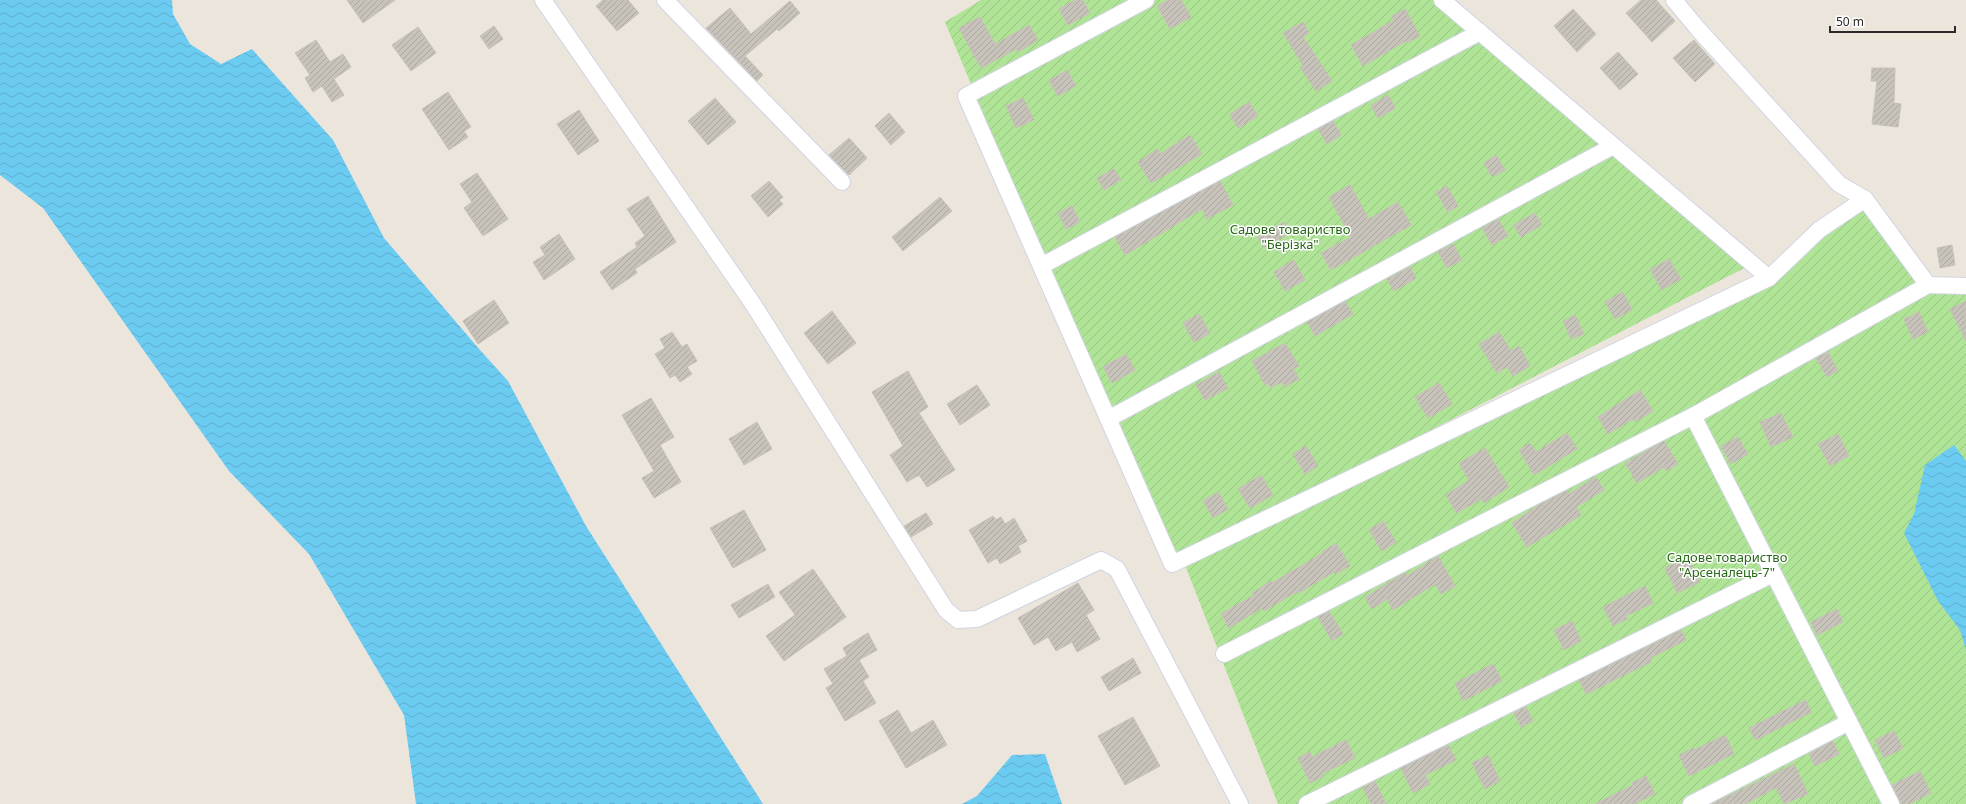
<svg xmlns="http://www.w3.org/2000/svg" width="1966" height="804" font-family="'Noto Sans',sans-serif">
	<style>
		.garden { fill: url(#garden-furrows) }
		.water { fill: url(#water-waves) }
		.building { fill: url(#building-hatch); stroke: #c7c1b5 }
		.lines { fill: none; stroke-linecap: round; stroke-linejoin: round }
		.street-casing { stroke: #d0d4e3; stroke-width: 18 }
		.street { stroke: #fff; stroke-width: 16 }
		.labels { text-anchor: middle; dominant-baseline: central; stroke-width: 3; stroke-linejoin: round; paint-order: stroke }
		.park-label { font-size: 13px; fill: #286818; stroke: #fff }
	</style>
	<defs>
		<pattern id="garden-furrows" width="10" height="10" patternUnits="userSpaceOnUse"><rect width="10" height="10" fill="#afe496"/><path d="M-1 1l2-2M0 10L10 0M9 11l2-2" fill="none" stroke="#97c481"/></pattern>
		<pattern id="water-waves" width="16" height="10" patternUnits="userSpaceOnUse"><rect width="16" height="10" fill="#6ccbf1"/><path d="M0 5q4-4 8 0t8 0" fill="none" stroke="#5eaecf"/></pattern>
		<pattern id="building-hatch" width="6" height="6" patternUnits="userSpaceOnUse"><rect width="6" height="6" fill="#c7c3ba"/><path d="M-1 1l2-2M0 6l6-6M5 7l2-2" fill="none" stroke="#aba8a0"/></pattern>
	</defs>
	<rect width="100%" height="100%" fill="#ece5db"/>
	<g class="garden">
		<path d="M981 0H1454L1752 264 1172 564 945 22Z"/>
		<path d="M1865 199 1928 285 1966 282V804H1278L1185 565 1769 278Z"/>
	</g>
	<g class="water">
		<path d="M0 0H172L173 14 190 44 221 64 252 49 333 140 384 238 480 350 508 381 586 526 763 804H416L404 715 309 554 229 471 43 208 0 175Z"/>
		<path d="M1954 445 1966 461V650L1960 630 1938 601 1904 533 1914 514 1925 465Z"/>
		<path d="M1045 754 1062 804H962L977 796 1012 755Z"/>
	</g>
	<g class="building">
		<path d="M347 0H395L363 23Z"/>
		<path d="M603 0H628L639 13 617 31 596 6Z"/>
		<path d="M1075 0H1083L1090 13 1068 25 1059 9Z"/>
		<path d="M1168 0H1181L1191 17 1170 29 1157 6Z"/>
		<path d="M1641 0H1656L1675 21 1652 42 1626 13Z"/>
		<path d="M790 1 800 13 779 31 777 29 745 56 763 75 757 81 706 28 730 8 751 34Z"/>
		<path d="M1405 9 1420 36 1407 43 1406 41 1363 66 1351 45 1394 20 1392 16Z"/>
		<path d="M1573 9 1596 34 1577 52 1554 26Z"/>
		<path d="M980 17 995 44 1029 25 1038 40 1018 52 1016 49 981 68 959 28Z"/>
		<path d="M1303 22 1309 33 1303 37 1332 81 1316 91 1300 67 1303 65 1283 33Z"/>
		<path d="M494 26 503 39 489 49 480 36Z"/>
		<path d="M418 27 436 53 411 71 392 45Z"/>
		<path d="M316 40 330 62 343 54 351 67 334 79 344 95 332 102 322 86 313 92 305 78 310 75 295 53Z"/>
		<path d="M1694 40 1715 64 1695 82 1673 58Z"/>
		<path d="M1618 52 1638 74 1620 90 1600 68Z"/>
		<path d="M1872 68H1895L1894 103 1901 104 1898 127 1872 124 1877 81H1871Z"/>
		<path d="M1067 70 1076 86 1058 96 1049 81Z"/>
		<path d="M448 92 471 127 464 131 468 137 449 150 422 109Z"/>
		<path d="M1388 95 1395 108 1378 118 1371 105Z"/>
		<path d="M715 98 736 122 708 145 688 121Z"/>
		<path d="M1023 98 1034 120 1016 128 1006 106Z"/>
		<path d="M1249 102 1258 116 1238 128 1230 114Z"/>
		<path d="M579 110 599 141 578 155 557 124Z"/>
		<path d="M889 113 905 132 891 145 875 126Z"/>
		<path d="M1333 121 1341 135 1327 144 1318 129Z"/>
		<path d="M1190 135 1202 154 1151 183 1138 162 1157 149 1160 154Z"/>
		<path d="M849 138 867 158 849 175 829 155Z"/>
		<path d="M1496 155 1505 170 1492 177 1484 163Z"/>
		<path d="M1114 169 1121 180 1104 190 1097 178Z"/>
		<path d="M477 173 508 219 483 236 464 208 472 202 460 184Z"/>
		<path d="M769 181 783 197 779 200 783 204 768 217 751 196Z"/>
		<path d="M1220 181 1233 205 1207 219 1202 209 1125 255 1115 237Z"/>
		<path d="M1350 185 1369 219 1398 202 1411 225 1331 270 1321 253 1351 237 1329 197Z"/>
		<path d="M1447 186 1458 206 1448 212 1436 192Z"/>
		<path d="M648 196 676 242 635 269 637 273 612 290 600 272 637 247 635 243 645 236 627 209Z"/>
		<path d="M940 197 952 211 903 251 892 237Z"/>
		<path d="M1072 206 1080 222 1066 229 1058 213Z"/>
		<path d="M1535 213 1542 225 1521 237 1514 225Z"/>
		<path d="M1498 219 1508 236 1492 245 1482 228Z"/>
		<path d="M1284 222 1290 233 1264 248 1258 237Z"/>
		<path d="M559 234 575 259 544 280 533 262 545 255 540 247Z"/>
		<path d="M1453 244 1462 260 1447 268 1438 252Z"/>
		<path d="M1952 245 1955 265 1940 268 1937 248Z"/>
		<path d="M1669 259 1681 279 1662 290 1650 270Z"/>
		<path d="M1294 260 1305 280 1285 291 1274 272Z"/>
		<path d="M1410 267 1416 278 1394 291 1387 279Z"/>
		<path d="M1623 292 1632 310 1615 319 1605 302Z"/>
		<path d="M494 300 509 323 478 344 463 321Z"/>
		<path d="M1345 301 1353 314 1315 336 1307 322Z"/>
		<path d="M1966 301V341L1950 309Z"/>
		<path d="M832 311 856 343 828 364 804 333Z"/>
		<path d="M1919 312 1928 332 1913 339 1904 319Z"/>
		<path d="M1199 314 1210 333 1194 342 1183 323Z"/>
		<path d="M1575 315 1584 334 1571 339 1563 321Z"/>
		<path d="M672 332 682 347 687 344 697 361 687 367 692 374 680 382 675 375 670 378 655 354 665 348 660 339Z"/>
		<path d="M1499 332 1511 351 1519 346 1530 366 1513 376 1507 367 1497 373 1479 344Z"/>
		<path d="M1285 343 1299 366 1293 369 1299 379 1285 387 1282 382 1271 388 1268 383 1265 385 1252 361Z"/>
		<path d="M1828 352 1838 371 1827 377 1816 358Z"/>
		<path d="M1126 354 1135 370 1112 383 1103 367Z"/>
		<path d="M908 371 928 407 919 413 955 470 927 487 919 475 907 482 890 455 903 446 872 392Z"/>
		<path d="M1219 372 1228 388 1205 400 1196 385Z"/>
		<path d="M1439 383 1452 404 1428 418 1415 397Z"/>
		<path d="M977 385 990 405 960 425 947 404Z"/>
		<path d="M1640 390 1653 411 1635 422 1633 419 1608 434 1598 417Z"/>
		<path d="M651 398 674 437 660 445 681 482 654 498 642 478 654 471 622 415Z"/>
		<path d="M1781 413 1793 437 1771 447 1760 422Z"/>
		<path d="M757 422 772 449 744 465 729 439Z"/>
		<path d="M1567 433 1577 449 1534 475 1519 450 1530 443 1536 452Z"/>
		<path d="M1838 434 1849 456 1830 466 1818 444Z"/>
		<path d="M1738 437 1748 454 1731 464 1721 446Z"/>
		<path d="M1664 441 1678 464 1667 471 1664 467 1637 483 1625 463Z"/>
		<path d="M1306 446 1318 466 1305 474 1293 454Z"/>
		<path d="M1485 448 1509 487 1484 503 1481 499 1457 513 1446 495 1469 480 1459 463Z"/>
		<path d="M1261 475 1273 495 1250 508 1238 489Z"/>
		<path d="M1596 477 1604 490 1576 507 1581 515 1527 547 1512 523 1542 503 1567 491 1569 494Z"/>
		<path d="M1218 492 1228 509 1213 518 1203 501Z"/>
		<path d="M744 510 766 550 733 568 710 528Z"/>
		<path d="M926 513 933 524 911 537 904 526Z"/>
		<path d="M993 516 996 520 1001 517 1005 524 1014 518 1027 541 1018 546 1021 552 1000 564 997 558 988 563 969 530Z"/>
		<path d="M1383 521 1396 542 1382 551 1369 530Z"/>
		<path d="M1336 543 1350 566 1336 574 1334 572 1299 593 1298 591 1264 611 1262 608 1229 628 1221 614 1254 595 1252 593 1271 581 1272 583 1323 553 1322 552Z"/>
		<path d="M1438 556 1455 586 1441 594 1435 584 1393 610 1387 599 1372 609 1365 597 1403 574 1405 573 1407 576Z"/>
		<path d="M1688 557 1700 582 1677 593 1665 568Z"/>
		<path d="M813 569 846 617 784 661 766 636 795 615 779 592Z"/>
		<path d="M1078 583 1094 610 1086 615 1100 639 1077 652 1072 642 1056 651 1048 637 1034 645 1018 618Z"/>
		<path d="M768 584 775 597 739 618 731 605Z"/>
		<path d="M1645 586 1653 603 1626 616 1627 619 1613 626 1603 607Z"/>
		<path d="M1837 609 1843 622 1817 635 1811 622Z"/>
		<path d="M1329 611 1343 634 1332 641 1318 617Z"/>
		<path d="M1572 621 1581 641 1564 650 1554 630Z"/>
		<path d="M1681 630 1686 640 1650 658 1651 662 1586 694 1579 680Z"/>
		<path d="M868 633 877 650 859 660 869 677 863 681 876 703 845 721 826 688 833 684 824 669 847 656 843 648Z"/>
		<path d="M1133 658 1141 673 1109 691 1101 677Z"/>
		<path d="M1493 664 1502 681 1463 701 1455 683Z"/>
		<path d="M1805 700 1812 712 1755 740 1749 728Z"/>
		<path d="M1526 707 1533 721 1521 727 1514 713Z"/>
		<path d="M898 710 911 733 933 720 947 745 906 768 879 721Z"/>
		<path d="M1133 717 1160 766 1125 785 1098 736Z"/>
		<path d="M1894 731 1903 748 1884 758 1875 740Z"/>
		<path d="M1725 735 1734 754 1689 776 1679 755 1693 748 1694 750Z"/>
		<path d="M1346 740 1355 758 1323 773 1324 776 1310 783 1298 758 1310 752 1312 757Z"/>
		<path d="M1833 741 1839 754 1815 766 1809 754Z"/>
		<path d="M1448 745 1456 760 1425 775 1430 784 1413 793 1401 768Z"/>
		<path d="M1488 755 1500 781 1485 789 1472 763Z"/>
		<path d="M1794 764 1808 794 1784 804 1776 788 1745 804H1712Z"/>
		<path d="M1920 771 1931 793 1909 804H1901L1892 785Z"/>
		<path d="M1646 776 1655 794 1634 804H1595L1633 785 1632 783Z"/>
		<path d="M1375 781 1386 804H1371L1363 788Z"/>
	</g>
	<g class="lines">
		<g class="street-casing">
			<g id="street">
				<path d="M543 0 753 304 946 610 958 620 977 619 1101 560 1117 569 1240 804"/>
				<path d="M665 0 842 182"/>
				<path d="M1146 0 966 96 1172 564 1769 278 1819 230 1865 199 1928 285"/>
				<path d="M1442 0 1769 278"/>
				<path d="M1674 0 1698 29 1839 184 1865 199"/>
				<path d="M1041 266 1480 32"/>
				<path d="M1693 416 1891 804"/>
				<path d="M1108 419 1613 146"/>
				<path d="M1224 654 1693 416 1928 285 1966 286"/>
				<path d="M1307 804 1773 574"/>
				<path d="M1691 804 1849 722"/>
			</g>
		</g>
		<use href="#street" class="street"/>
	</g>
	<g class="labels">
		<g class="park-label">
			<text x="1290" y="229">Садове товариство<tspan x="1290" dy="15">"Берізка"</tspan></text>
			<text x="1727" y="557">Садове товариство<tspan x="1727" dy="15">"Арсеналець-7"</tspan></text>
		</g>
	</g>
	<path d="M1830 26v6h125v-6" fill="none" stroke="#2a2a2a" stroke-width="2"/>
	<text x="1836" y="26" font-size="12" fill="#2a2a2a" stroke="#ffffff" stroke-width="3" paint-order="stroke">50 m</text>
</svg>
